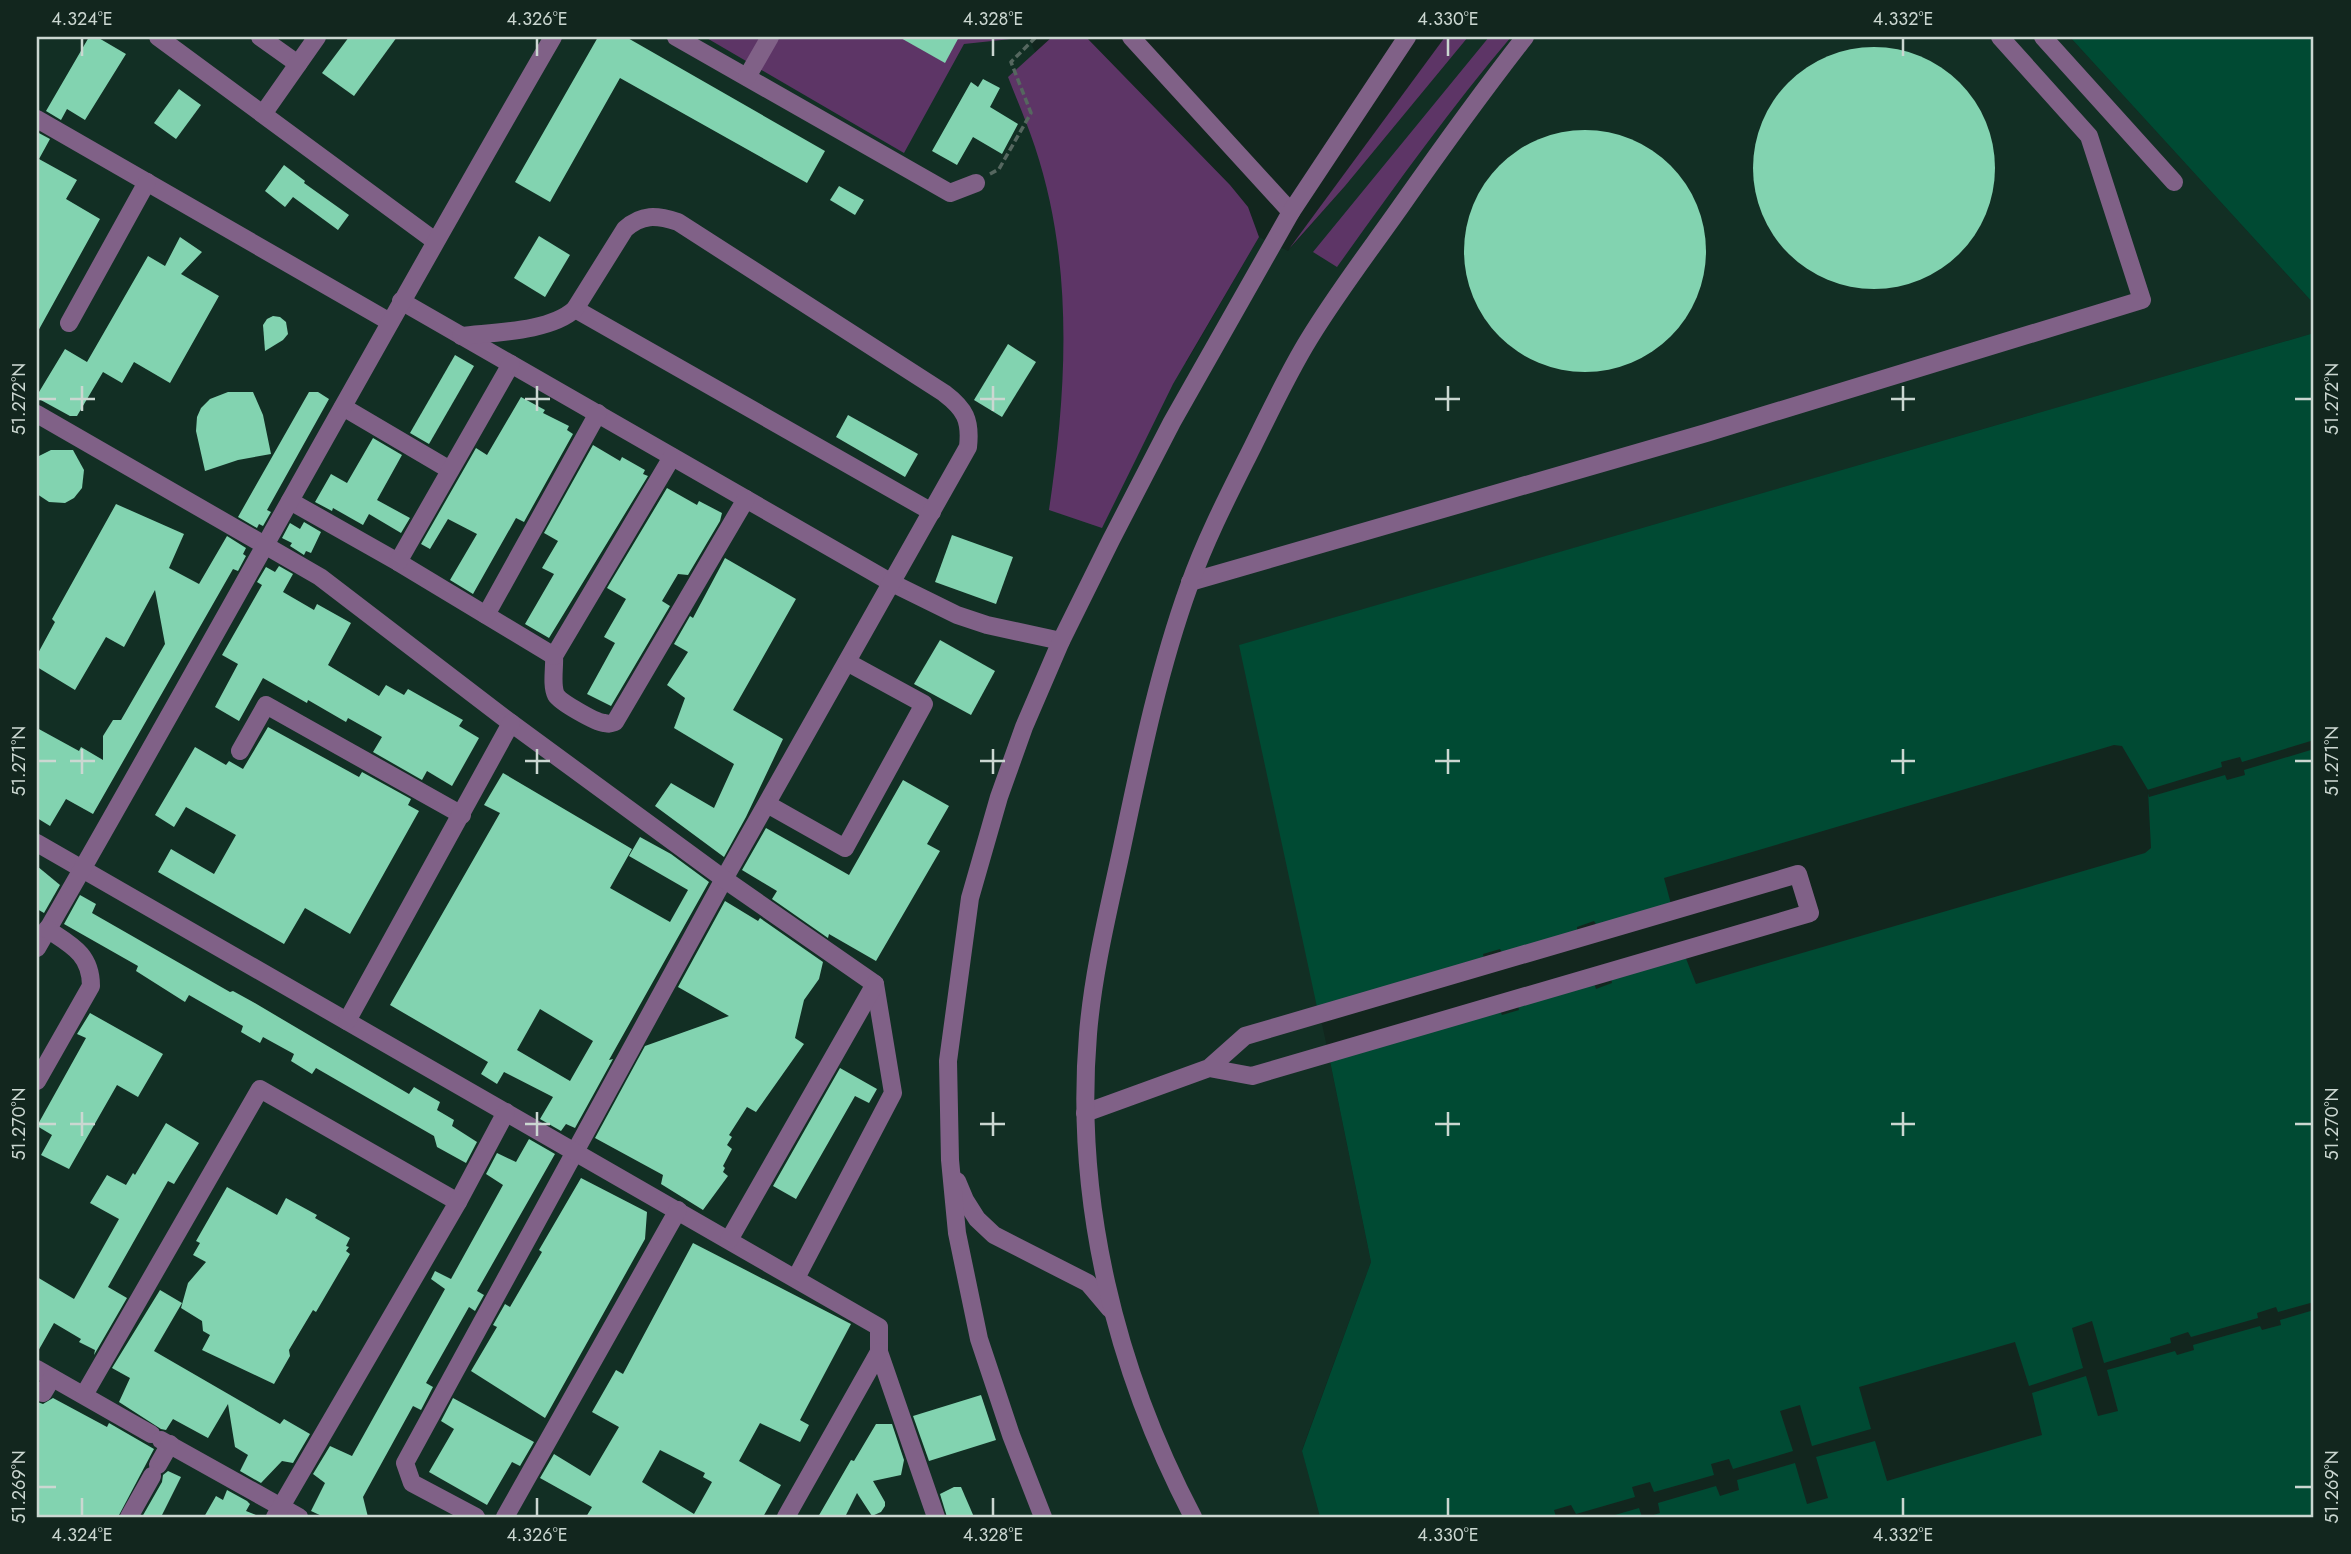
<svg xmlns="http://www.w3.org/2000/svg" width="2351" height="1554" font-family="Jost,sans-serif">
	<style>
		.built { fill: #122f24 }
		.green { fill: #5d3566 }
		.water { fill: #004a33 }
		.pier { fill: #12261e }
		.building { fill: #82d3b0; fill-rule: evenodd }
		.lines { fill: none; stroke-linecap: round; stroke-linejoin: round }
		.path { stroke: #55675f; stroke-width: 3.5; stroke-dasharray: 7 3.5; stroke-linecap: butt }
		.minor { stroke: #806187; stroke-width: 18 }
		.ticks { fill: none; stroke: #cbd7d1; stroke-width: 2.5 }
		.neatline { fill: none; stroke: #cbd7d1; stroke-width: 2.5 }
		.ticks-label { font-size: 18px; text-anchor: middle; fill: #cbd7d1 }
	</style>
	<rect width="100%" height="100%" fill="#12261e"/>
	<path class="built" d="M37 37H1028L1186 363 1259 237 1288 251 1345 186 1468 37H2070L2314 304V333L1240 645 1330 1061 1371 1262 1302 1450 1320 1517H37Z"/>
	<g class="green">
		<path d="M705 37H1029L964 44 904 153Z"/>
		<path d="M1052 37H1086L1230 185 1248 207 1259 237 1173 384 1102 528 1049 510C1067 389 1074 264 1035 147 1027 123 1017 100 1008 77Z"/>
		<path d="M1445 37H1468L1345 186 1289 249Z"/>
		<path d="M1489 37H1511C1449 110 1393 189 1337 267L1313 252Z"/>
	</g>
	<g class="water">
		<path d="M2070 37H2314V304Z"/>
		<path d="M2314 333V1517H1320L1302 1451 1371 1262 1330 1061 1500 1011 1502 1015 1519 1010 1518 1005 1594 983 1596 989 1612 983 1611 978 1685 956 1696 984 2145 853 2151 848 2148 790 2122 746 2114 745 1664 878 1671 904 1597 926 1594 921 1577 927V932L1503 954 1500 949 1483 954 1484 959 1317 1007 1239 645Z"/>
	</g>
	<g class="pier">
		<path d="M2314 740V749L2244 770 2245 775 2227 780 2225 775 2149 797 2147 790 2222 767 2221 762 2240 757 2242 762Z"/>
		<path d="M2314 1302V1310L2280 1320 2281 1325 2262 1330 2260 1326 2193 1345 2194 1350 2177 1355 2175 1351 2107 1370 2118 1411 2098 1416 2086 1376 2032 1393 2042 1435 1887 1481 1875 1441 1816 1457 1828 1498 1807 1504 1795 1463 1737 1480 1739 1490 1720 1496 1716 1486 1658 1503 1660 1513 1647 1517H1642L1639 1508 1608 1517H1556L1554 1510 1571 1505 1576 1514 1635 1497 1632 1487 1650 1482 1654 1492 1714 1475 1711 1464 1729 1459 1733 1469 1793 1451 1780 1411 1800 1405 1812 1446 1871 1429 1859 1387 2015 1342 2029 1386 2083 1368 2072 1328 2092 1321 2104 1363 2171 1343 2170 1338 2188 1332 2191 1337 2258 1318 2257 1313 2276 1307 2278 1312Z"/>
	</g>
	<g class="building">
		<path d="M89 37H97L126 54 85 120 67 109 61 120 46 111Z"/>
		<path d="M349 37H397L354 96 322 73Z"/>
		<path d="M598 37H626L825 151 807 183 620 78 550 202 515 182Z"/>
		<path d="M899 37H959L945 63Z"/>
		<circle cx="1874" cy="168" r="121"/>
		<path d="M983 79 1000 88 990 107 1018 124 1002 154 973 137 957 165 932 151 971 82 978 87Z"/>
		<path d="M179 89 201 105 176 139 154 123Z"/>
		<circle cx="1585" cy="251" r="121"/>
		<path d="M37 132 50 139 39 159 77 180 66 199 100 219 37 333Z"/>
		<path d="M284 165 305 181 304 183 349 215 338 230 293 197 285 207 265 191Z"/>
		<path d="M839 186 864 200 855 215 830 200Z"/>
		<path d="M539 236 570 255 545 297 514 278Z"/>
		<path d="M180 237 202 252 181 274 219 296 170 383 134 362 122 383 103 372 77 416H70L39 399V392L65 349 87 362 148 256 165 266Z"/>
		<path d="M273 316 280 317 286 322 288 334 283 340 265 351 263 325 267 319Z"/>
		<path d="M1008 344 1036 362 1002 417 974 400Z"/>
		<path d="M455 355 474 366 429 444 410 433Z"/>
		<path d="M228 392H253L263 415 271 454 238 460 205 471 196 431 197 417 201 408 210 399Z"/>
		<path d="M309 392H318L329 399 267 510 271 512 263 526 259 524 257 528 238 517Z"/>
		<path d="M521 397 545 410 543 413 569 426 567 430 573 434 524 522 516 518 473 594 450 580 477 534 448 519 430 549 421 544 476 448 487 455Z"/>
		<path d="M848 415 918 454 905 477 836 437Z"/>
		<path d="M373 438 402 455 377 500 410 518 401 533 369 514 363 525 333 508 332 511 315 502 331 474 347 483Z"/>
		<path d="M593 445 620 461 622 457 645 470 643 474 648 476 549 638 525 624 554 574 542 568 558 541 544 533Z"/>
		<path d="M51 450H73L84 470 82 488 74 498 65 503 49 502 37 494V460L39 456Z"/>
		<path d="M667 488 697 505 699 501 722 513 720 521 688 575 678 574 662 601 670 606 611 706 587 694 615 643 604 637 626 599 607 588Z"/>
		<path d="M116 504 184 534 169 568 199 584 227 536 246 548 243 554 246 556 238 571 233 569 93 814 66 799 50 826 37 818V728L79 751 81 747 103 760V736L113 720H121L165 644 155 590 124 647 106 637 75 690 37 667V655L55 622 52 619Z"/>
		<path d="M304 522 321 532 311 553 306 551 304 555 290 546 292 543 282 538 290 523 300 529Z"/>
		<path d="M952 535 1013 557 996 604 935 582Z"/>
		<path d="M725 558 796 599 733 710 783 739 746 817 724 857 655 806 671 783 714 808 734 764 674 728 685 698 667 685 688 652 674 644 690 616 693 618Z"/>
		<path d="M279 566 293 574 283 592 314 610 317 604 351 623 328 665 379 696 386 685 404 695 408 689 463 720 459 726 479 738 452 786 427 771 422 780 373 752 382 737 348 718 346 722 308 700 307 703 263 678 239 721 215 707 238 664 222 655 262 585 257 582 266 567 275 572Z"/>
		<path d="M940 640 995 671 971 715 914 684Z"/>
		<path d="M268 727 359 777 362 772 411 799 408 805 419 811 350 934 305 908 284 944 158 872 171 849 214 874 236 835 186 807 174 827 155 815 195 747 226 765 229 761 243 769Z"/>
		<path d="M503 773 632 849 610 888 670 922 688 890 629 856 640 837 671 854 709 882 609 1060 613 1059 575 1128 566 1124 561 1131 540 1119 553 1097 504 1072 497 1084 481 1074 488 1062 390 1005 500 813 484 805ZM540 1009 593 1041 570 1081 517 1050Z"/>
		<path d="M903 780 949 806 927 844 940 851 876 961 829 934 828 938 772 899 777 891 742 870 766 828 849 875Z"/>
		<path d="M37 866 60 885 44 913 37 909Z"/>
		<path d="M80 895 96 904 92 913 230 992 233 991 253 1002 409 1094 414 1087 440 1102 437 1110 454 1120 452 1126 477 1142 466 1163 437 1147 434 1136 316 1068 312 1074 291 1061 294 1054 263 1037 260 1043 241 1032 243 1026 189 995 185 1002 136 971 138 966 64 924Z"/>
		<path d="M725 901 758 921 760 918 823 962 819 979 804 1000 795 1038 804 1044 756 1112 747 1107 729 1135 732 1137 727 1145 732 1149 723 1166 725 1168 723 1172 728 1176 703 1210 661 1184 663 1175 595 1138 645 1046 729 1016 678 987Z"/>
		<path d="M90 1013 163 1054 138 1097 117 1085 69 1169 41 1155 52 1135 37 1126 86 1038 77 1034Z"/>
		<path d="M840 1068 877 1089 869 1103 855 1096 796 1199 773 1186Z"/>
		<path d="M166 1123 199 1143 174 1184 168 1181 108 1287 127 1298 94 1355 95 1350 79 1342 81 1339 54 1323 37 1353V1277L74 1299 119 1219 90 1203 107 1175 126 1185 133 1173 135 1175Z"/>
		<path d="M529 1139 555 1154 477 1291 484 1295 475 1311 469 1307 426 1383 433 1387 421 1410 413 1406 363 1497 368 1517H324L311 1511 325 1483 313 1474 330 1446 352 1456 445 1289 431 1279 435 1271 451 1279 503 1185 486 1174 497 1153 516 1162Z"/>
		<path d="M581 1178 647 1212 645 1239 545 1418 471 1371 497 1327 493 1325 505 1304 510 1307 542 1252 539 1250Z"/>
		<path d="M227 1187 277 1215 286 1198 317 1215 315 1218 350 1238 346 1246 349 1247 346 1251 350 1254 316 1312 313 1310 289 1350 290 1356 274 1384 202 1350 210 1335 203 1331 202 1321 181 1308 188 1283 206 1262 193 1255 200 1243 196 1241Z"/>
		<path d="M693 1243 851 1324 800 1420 809 1425 800 1442 760 1423 739 1461 781 1485 763 1517H586L592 1507 540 1478 554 1454 590 1476 619 1427 592 1412 616 1370 623 1374ZM660 1450 705 1473 703 1477 712 1482 694 1514 642 1482Z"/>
		<path d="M160 1290 182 1303 154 1351 280 1424 284 1419 310 1434 293 1463 282 1461 261 1483 240 1471 248 1455 235 1447 228 1404 208 1438 173 1419 166 1430 161 1429 119 1402 130 1378 112 1368Z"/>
		<path d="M981 1395 996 1440 929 1461 913 1416Z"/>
		<path d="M53 1398 107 1427 109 1423 154 1449 118 1517H37V1402L43 1404Z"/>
		<path d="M453 1398 534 1442 520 1466 512 1462 487 1505 429 1472 454 1429 441 1421Z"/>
		<path d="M876 1424H892L904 1460 901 1475 873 1481 885 1502V1506L881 1512 872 1516 857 1493 845 1517H818L851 1460 854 1461Z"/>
		<path d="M168 1471 181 1477 161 1517H142L162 1482 163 1475Z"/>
		<path d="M954 1487H961L974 1517H947L940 1494Z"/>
		<path d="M227 1490 247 1501 250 1504 246 1511 261 1517H204L216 1496 223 1500Z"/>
	</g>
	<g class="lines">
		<path class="path" d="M990 174 999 169 1031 113 1011 62 1036 37"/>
		<g class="minor">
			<path d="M158 37 435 241"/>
			<path d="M260 37 298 64"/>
			<path d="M676 37 950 193 976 183"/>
			<path d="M1131 37 1291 212"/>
			<path d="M2043 37 2174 182"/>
			<path d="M747 77 770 37"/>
			<path d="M263 114 317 37"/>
			<path d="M37 119 390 322"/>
			<path d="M401 301 892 583 957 615 987 625 1061 641"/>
			<path d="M575 309 932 512"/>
			<path d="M69 323 147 182"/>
			<path d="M461 336C494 332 550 332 575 309L625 229C642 214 656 215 678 222L944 393C965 409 971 420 968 447L724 879 405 1463 412 1483 476 1517"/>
			<path d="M343 407 450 470"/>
			<path d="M37 414 320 577 511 723 724 879 875 984 893 1093 796 1278"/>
			<path d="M672 457 554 656C555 666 551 685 556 695 560 702 595 722 604 723 610 724 609 724 615 722L746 499"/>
			<path d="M290 501 398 562 554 656"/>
			<path d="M398 562 511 364"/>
			<path d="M1190 582 1706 433 2142 300 2089 136 2000 37"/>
			<path d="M486 615 598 413"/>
			<path d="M240 751 266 705 462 815"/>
			<path d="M767 804 845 848 924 704 847 662"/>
			<path d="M37 843 879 1327V1352L936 1517"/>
			<path d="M37 948C211 646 378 339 553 37"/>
			<path d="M347 1021 511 723"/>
			<path d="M37 1081 91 986C91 954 71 945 47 929"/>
			<path d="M1085 1113 1209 1068 1245 1036 1798 874 1810 913 1252 1076 1209 1068"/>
			<path d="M957 1181 965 1200 977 1219 994 1235 1088 1283 1110 1309"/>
			<path d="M729 1240 875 984"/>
			<path d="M37 1369 151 1434"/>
			<path d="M43 1393 52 1378"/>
			<path d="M84 1395 260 1089 458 1202"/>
			<path d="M161 1440 299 1517"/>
			<path d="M158 1465 170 1444"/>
			<path d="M129 1517 152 1476"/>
			<path d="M275 1517 458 1202 506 1112"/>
			<path d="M505 1517 678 1210"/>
			<path d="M786 1517 879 1352"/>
			<path d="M1043 1517 1011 1435 979 1339 957 1233 950 1160 948 1061 970 898 999 797 1024 727 1061 641 1111 540 1172 422 1291 212 1407 37"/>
			<path d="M1193 1517C1116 1370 1074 1202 1088 1034 1093 973 1108 912 1121 852 1140 762 1158 672 1189 586 1206 538 1230 492 1253 446 1271 410 1288 373 1309 339 1337 293 1370 250 1401 206 1441 149 1482 92 1525 37"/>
		</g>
	</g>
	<path class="ticks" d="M82 38V56M537 38V56M993 38V56M1448 38V56M1903 38V56M82 386V411M537 386V411M993 386V411M1448 386V411M1903 386V411M38 399H56M70 399H95M525 399H550M980 399H1005M1435 399H1460M1891 399H1915M2295 399H2312M82 749V774M537 749V774M993 749V774M1448 749V774M1903 749V774M38 761H56M70 761H95M525 761H550M980 761H1005M1435 761H1460M1891 761H1915M2295 761H2312M82 1112V1136M537 1112V1136M993 1112V1136M1448 1112V1136M1903 1112V1136M38 1124H56M70 1124H95M525 1124H550M980 1124H1005M1435 1124H1460M1891 1124H1915M2295 1124H2312M38 1487H56M2295 1487H2312M82 1498V1516M537 1498V1516M993 1498V1516M1448 1498V1516M1903 1498V1516"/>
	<rect width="2351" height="1554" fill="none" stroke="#12261e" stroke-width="77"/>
	<rect x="38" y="38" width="2274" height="1478" class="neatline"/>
	<g class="ticks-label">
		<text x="82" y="25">4.324°E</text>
		<text x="537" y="25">4.326°E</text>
		<text x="993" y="25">4.328°E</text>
		<text x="1448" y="25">4.330°E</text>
		<text x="1903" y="25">4.332°E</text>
		<text transform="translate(19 399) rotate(-90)" y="6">51.272°N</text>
		<text transform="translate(2332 399) rotate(-90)" y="6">51.272°N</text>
		<text transform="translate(19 761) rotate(-90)" y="6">51.271°N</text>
		<text transform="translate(2332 761) rotate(-90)" y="6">51.271°N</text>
		<text transform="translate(19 1124) rotate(-90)" y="6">51.270°N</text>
		<text transform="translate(2332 1124) rotate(-90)" y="6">51.270°N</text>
		<text transform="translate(19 1487) rotate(-90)" y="6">51.269°N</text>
		<text transform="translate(2332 1487) rotate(-90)" y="6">51.269°N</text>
		<text x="82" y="1541">4.324°E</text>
		<text x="537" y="1541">4.326°E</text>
		<text x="993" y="1541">4.328°E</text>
		<text x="1448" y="1541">4.330°E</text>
		<text x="1903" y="1541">4.332°E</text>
	</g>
</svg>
